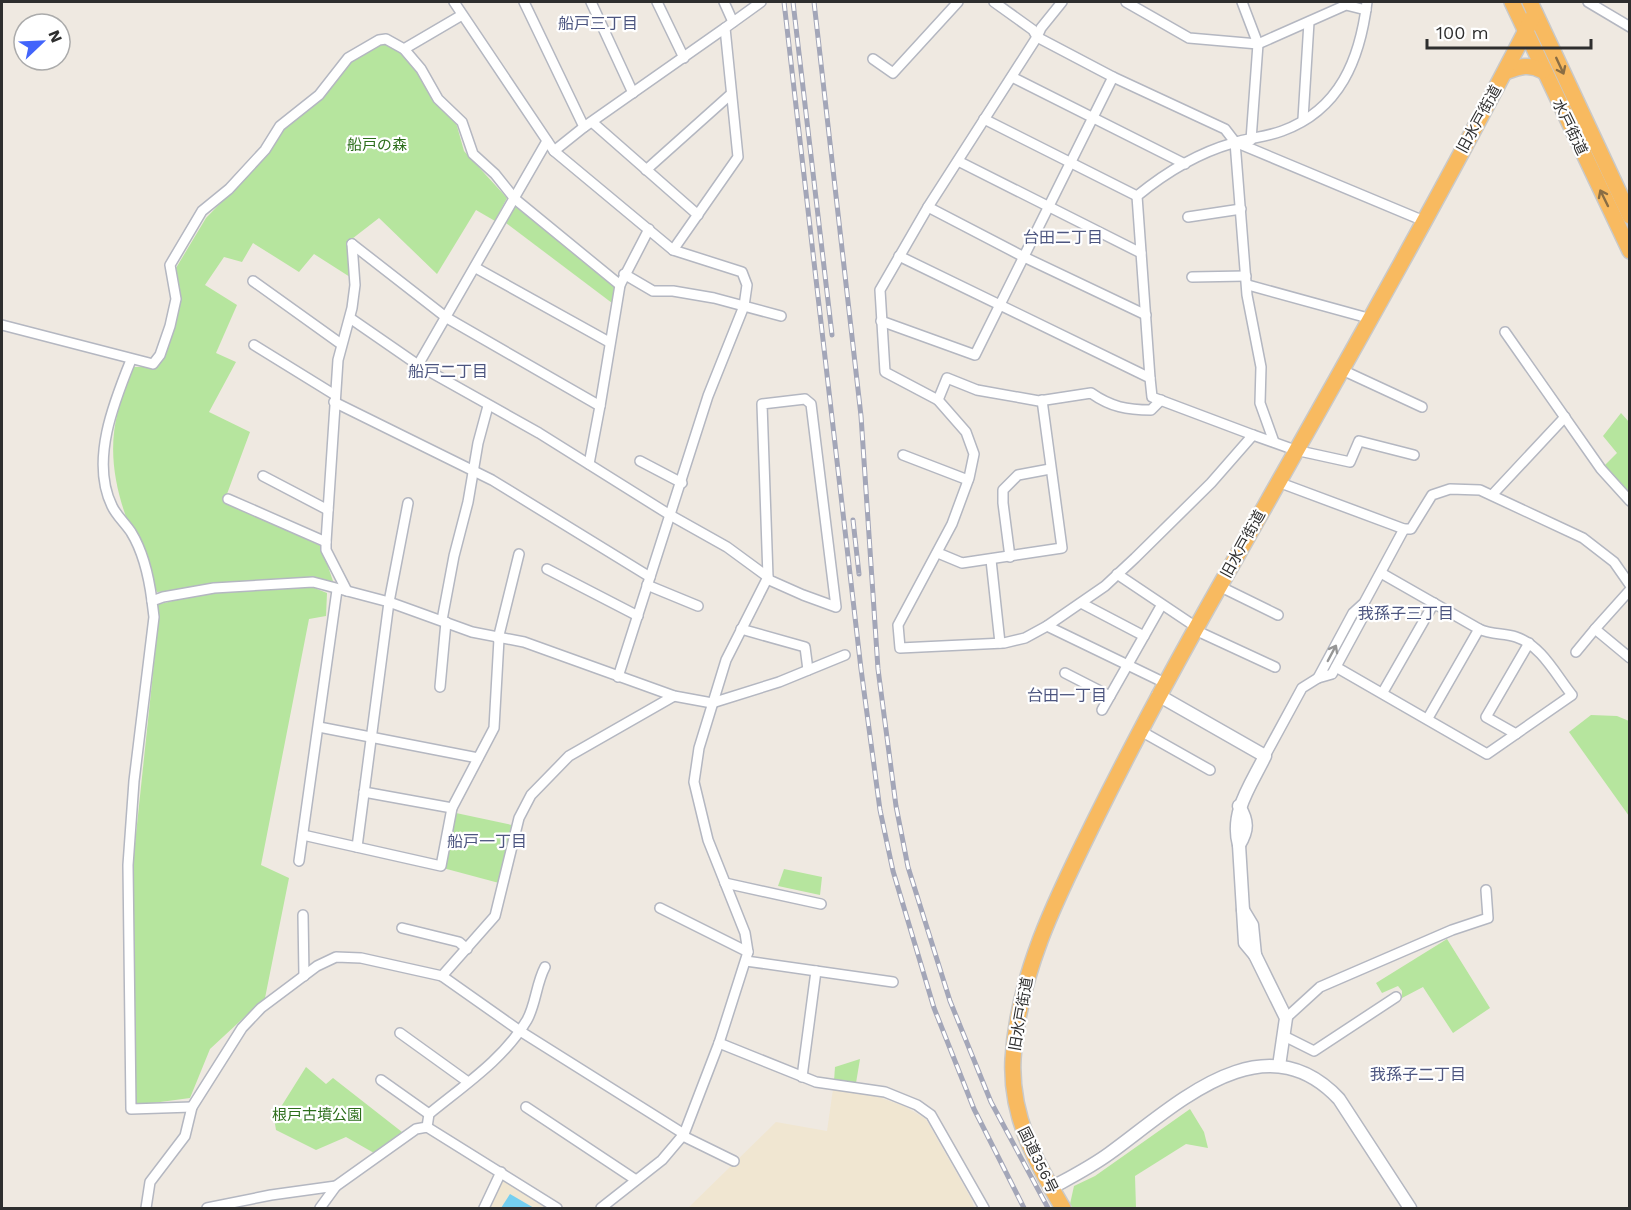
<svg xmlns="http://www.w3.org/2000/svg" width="1631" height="1210" font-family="'Work Sans','Noto Sans JP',sans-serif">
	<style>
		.education { fill: #f0e6d1 }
		.green { fill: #b6e59e }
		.water { fill: #75cff0 }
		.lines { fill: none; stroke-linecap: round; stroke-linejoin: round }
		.minor-casing { stroke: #b4b7c1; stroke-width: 12 }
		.tertiary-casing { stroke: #b4b7c1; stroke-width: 15 }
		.trunk-casing { stroke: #c9c9c9; stroke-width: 18 }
		.minor { stroke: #fff; stroke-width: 9 }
		.tertiary { stroke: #fff; stroke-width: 12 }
		.trunk { stroke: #f8ba60; stroke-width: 15 }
		.rail-casing { stroke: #a3a6b8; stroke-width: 5 }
		.rail { stroke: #fff; stroke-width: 3; stroke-dasharray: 9; stroke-linecap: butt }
		.oneway { stroke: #896d44 }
		.oneway2 { stroke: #969696 }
		.labels { text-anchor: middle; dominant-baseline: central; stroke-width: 4.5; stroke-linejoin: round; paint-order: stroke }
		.street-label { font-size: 15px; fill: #2e2e2e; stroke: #fff }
		.park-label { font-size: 15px; fill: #2c6e1b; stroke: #fff }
		.neighbourhood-label { font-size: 16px; fill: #4d5680; stroke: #fff }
	</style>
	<rect width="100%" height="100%" fill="#efe9e1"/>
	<g class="education">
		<path d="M833 1089 873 1095 904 1106 926 1119 972 1200 974 1208 689 1207 776 1122 827 1131Z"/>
		<path d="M502 1176 552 1208H487Z"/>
	</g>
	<g class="green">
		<path d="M387 43 403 51 437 102 455 119 464 151 507 198 495 221 476 210 437 274 379 218 348 242 350 277 314 254 299 272 253 243 242 262 224 257 205 285 237 305 216 353 236 362 209 412 250 432 224 502 321 546 334 584 314 578 157 592C132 533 101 476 118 411 122 396 128 382 133 367H158L180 296 176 268 206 218 270 152 282 128 350 61 376 45Z"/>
		<path d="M516 203 617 286 612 303 506 223Z"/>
		<path d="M1621 413 1629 422V501L1601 469 1617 453 1603 436Z"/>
		<path d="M312 587 327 593 326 616 309 619 261 865 289 878 265 998 210 1049 190 1098 138 1105 135 1102 132 872 159 616 156 605 214 591Z"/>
		<path d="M1591 715 1617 716 1629 721V816L1569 732Z"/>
		<path d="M456 813 512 825 499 883 443 868Z"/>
		<path d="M784 869 822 877 820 895 778 886Z"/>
		<path d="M1447 939 1490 1008 1453 1033 1423 987 1402 998V991L1398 986 1382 993 1376 983Z"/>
		<path d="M860 1059 856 1083 834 1081 835 1067Z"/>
		<path d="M306 1067 326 1084 333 1078 402 1132 374 1153 346 1137 316 1150 276 1130 274 1118Z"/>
		<path d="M1190 1109 1204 1132 1208 1148 1186 1144 1135 1176 1136 1208H1073L1070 1204 1074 1186 1095 1176Z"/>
	</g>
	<path class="water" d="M510 1194 534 1208H501Z"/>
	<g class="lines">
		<g class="minor-casing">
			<g id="minor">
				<path d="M454 2 554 151 673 250 742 272 747 285 744 306 708 396 618 677"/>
				<path d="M524 2 584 127 554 151"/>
				<path d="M591 2 633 93"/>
				<path d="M657 2 684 58"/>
				<path d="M724 2 733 22"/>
				<path d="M994 2 1033 30 1037 37 928 207 880 290 885 372 938 400 966 432 974 454 969 478 952 524 898 625 900 648 1004 643 1025 638 1047 626 1105 586 1135 558 1211 483 1253 435 1295 450 1350 462 1359 441 1414 455"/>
				<path d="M1062 2 1041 28 1037 37 1113 77 1225 129 1235 142 1424 221"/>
				<path d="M1126 2 1189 38 1258 44 1346 5 1366 10"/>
				<path d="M1242 2 1258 44 1251 140"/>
				<path d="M1588 2 1630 27"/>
				<path d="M404 49 421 69 438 99 462 122 473 154 495 174 515 199 620 285"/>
				<path d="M873 59 893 73 958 2"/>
				<path d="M1012 77 1185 164"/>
				<path d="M984 119 1137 196"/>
				<path d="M1303 119 1309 22"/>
				<path d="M592 122 698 215"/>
				<path d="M584 127 725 28"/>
				<path d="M1235 142 1247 295 1261 367 1260 403 1274 442"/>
				<path d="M958 161 1141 253"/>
				<path d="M646 170 731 94"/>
				<path d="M928 207 1024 257 1146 315"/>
				<path d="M1188 217 1241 209"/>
				<path d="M352 244 447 318 600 406 589 464"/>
				<path d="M673 250 738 157 725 28 761 2"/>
				<path d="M899 256 1150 378 1152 397 1253 435"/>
				<path d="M476 268 609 342"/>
				<path d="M624 274 653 291H673L714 298 781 316"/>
				<path d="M1192 277 1246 276"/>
				<path d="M253 281 341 344"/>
				<path d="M1248 285 1368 318"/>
				<path d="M350 318 418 365 539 433 670 515 727 547 768 577"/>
				<path d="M881 321 975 355 1113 77"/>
				<path d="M2 325 153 364 160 355 170 326 176 299 170 265 202 211 229 189 265 150 280 126 319 95 348 58 379 40 386 39 404 49 462 15"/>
				<path d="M1505 332 1601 469 1630 501"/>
				<path d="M254 345 335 395"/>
				<path d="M131 360C114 402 90 461 112 506 116 515 125 523 131 532 144 553 149 577 152 601"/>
				<path d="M418 365 547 141"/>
				<path d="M1340 369 1422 407"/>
				<path d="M1150 378 1137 196C1165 173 1198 153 1233 143 1248 138 1266 137 1282 131 1340 110 1360 59 1367 2"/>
				<path d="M938 400 947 378 977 390 1039 401 1091 393C1111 407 1127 410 1151 410L1161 400"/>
				<path d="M334 402 492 480 650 577"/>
				<path d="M600 406 620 285 649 229"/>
				<path d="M903 455 968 480"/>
				<path d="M640 461 682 483"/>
				<path d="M263 476 328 510"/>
				<path d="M1278 482 1404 529H1411L1432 495 1450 489 1480 490 1583 538 1614 562 1630 585"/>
				<path d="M1493 494 1565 417"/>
				<path d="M228 499 326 542 338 360 352 308 355 285 352 244"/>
				<path d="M326 542V550L347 591"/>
				<path d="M938 553 962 563 1062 548 1042 400"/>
				<path d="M1010 557 1003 503V490L1018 475 1050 469"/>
				<path d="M991 560 1000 643"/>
				<path d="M547 569 638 616"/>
				<path d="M1117 574 1196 627"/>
				<path d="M647 585 698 606"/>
				<path d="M1219 586 1278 615"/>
				<path d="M1630 590 1595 629 1630 658"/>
				<path d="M1081 603 1144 636"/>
				<path d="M1364 603V615L1332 674 1318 678 1353 613 1364 603 1404 529"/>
				<path d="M442 620 454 556 468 502 478 443 488 406"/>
				<path d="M1047 626 1165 683"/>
				<path d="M741 629 805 647 808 670"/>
				<path d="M1195 630 1275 667"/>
				<path d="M498 639 519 554"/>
				<path d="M1576 652 1595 629"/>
				<path d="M1336 667 1487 754 1572 695C1556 675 1541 645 1516 637 1504 633 1492 635 1479 629L1381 573"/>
				<path d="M1065 673 1110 696"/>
				<path d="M440 687 446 622"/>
				<path d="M1383 692 1434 603"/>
				<path d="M1102 710 1161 606"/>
				<path d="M1428 718 1479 629"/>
				<path d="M319 727 478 758"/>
				<path d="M1139 730 1210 770"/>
				<path d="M1516 734 1486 717 1529 643"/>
				<path d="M1265 756 1302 688 1318 678"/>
				<path d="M364 792 452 808"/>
				<path d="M303 835 441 866 452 808 494 728 499 639"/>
				<path d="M357 847 389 602 408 503"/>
				<path d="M299 861 337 590"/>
				<path d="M725 883 821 904"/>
				<path d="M660 908 748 952"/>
				<path d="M303 915 304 976"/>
				<path d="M402 928 459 942 467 949"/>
				<path d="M746 961 893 982"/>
				<path d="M442 976 520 1031 684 1134"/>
				<path d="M1286 1018 1320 987 1452 930 1488 918 1486 890"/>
				<path d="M400 1033 468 1082"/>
				<path d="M1284 1036 1314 1051 1396 997"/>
				<path d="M719 1043 816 1082 885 1092 917 1105 931 1115 984 1208"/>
				<path d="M802 1077 816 971"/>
				<path d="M381 1080 429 1114"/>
				<path d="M192 1107 131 1109 128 865 134 781 154 617 152 601 163 597 214 588 313 582 389 602 472 632 524 642 674 696 712 703 779 682 845 655"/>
				<path d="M526 1107 636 1180"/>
				<path d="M427 1127 429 1114C463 1086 504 1059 527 1020 536 1004 536 984 545 967"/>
				<path d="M683 1136 734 1161"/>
				<path d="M146 1208 150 1182 185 1136 192 1107 242 1028 261 1008 317 966 336 957 361 958 442 976 495 916 519 818 531 795 569 756 674 696"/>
				<path d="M207 1208 271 1195 336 1186 416 1129 427 1127 557 1208"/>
				<path d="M320 1208 336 1186"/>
				<path d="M484 1208 501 1172"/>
				<path d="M601 1208 662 1160 684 1134 719 1043 748 952 745 933 708 840 694 782 699 748 726 660 767 579 768 577 762 404 805 399 811 404 836 607 803 595 767 579"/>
			</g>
		</g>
		<g class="tertiary-casing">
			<g id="tertiary">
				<path d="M1158 695 1265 756C1251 785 1230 812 1239 845L1245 943 1255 955 1286 1018 1279 1066"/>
				<path d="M1239 845C1248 830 1248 821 1239 806"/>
				<path d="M1243 910 1252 925 1255 955"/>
				<path d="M1051 1188C1071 1177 1091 1167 1110 1153 1175 1106 1263 1018 1339 1099L1410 1208"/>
			</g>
		</g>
		<g class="trunk-casing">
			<g id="trunk">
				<path d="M1512 2 1630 251"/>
				<path d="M1530 2 1630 216"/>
				<path d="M1505 72C1519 67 1529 63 1543 71"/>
				<path d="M1063 1208C1035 1161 1010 1116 1013 1059 1018 973 1058 895 1095 820 1140 729 1188 641 1238 554 1339 375 1441 196 1535 13"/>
			</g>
		</g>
		<use href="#minor" class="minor"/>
		<use href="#tertiary" class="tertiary"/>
		<use href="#trunk" class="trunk"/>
		<g class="rail-casing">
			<g id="rail">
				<path d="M784 2 861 669 880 810 893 871 934 1008 974 1109 1024 1208"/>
				<path d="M793 2 832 335"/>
				<path d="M814 2 861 416 878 669 896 806 908 867 950 1001 991 1102 1048 1208"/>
				<path d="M853 520 859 574"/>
			</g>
		</g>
		<use href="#rail" class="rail"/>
	</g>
	<defs><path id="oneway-shaft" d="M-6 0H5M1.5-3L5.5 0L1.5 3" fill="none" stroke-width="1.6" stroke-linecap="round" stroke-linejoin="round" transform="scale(1.5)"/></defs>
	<g class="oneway">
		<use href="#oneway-shaft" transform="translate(1560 66) rotate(65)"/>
		<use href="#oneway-shaft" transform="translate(1604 198) rotate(-116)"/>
	</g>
	<use class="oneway2" href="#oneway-shaft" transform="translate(1332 653) rotate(-62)"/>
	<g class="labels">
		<g class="street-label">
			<text transform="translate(1479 119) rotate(-61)">旧水戸街道</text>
			<text transform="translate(1570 127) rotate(64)">水戸街道</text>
			<text transform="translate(1243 544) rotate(-61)">旧水戸街道</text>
			<text transform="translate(1021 1014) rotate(-80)">旧水戸街道</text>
			<text transform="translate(1038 1160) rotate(64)">国道356号</text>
		</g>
		<g class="park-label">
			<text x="377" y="145">船戸の森</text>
			<text x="317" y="1115">根戸古墳公園</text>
		</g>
		<g class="neighbourhood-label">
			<text x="598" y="23">船戸三丁目</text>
			<text x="1063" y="237">台田二丁目</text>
			<text x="448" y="371">船戸二丁目</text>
			<text x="1406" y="613">我孫子三丁目</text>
			<text x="1067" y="695">台田一丁目</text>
			<text x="487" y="841">船戸一丁目</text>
			<text x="1418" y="1074">我孫子二丁目</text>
		</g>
	</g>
	<rect width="1631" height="1210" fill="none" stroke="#2e2e2e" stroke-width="6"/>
	<g transform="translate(42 42) rotate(67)"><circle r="28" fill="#ffffff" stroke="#ababab" stroke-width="1.5"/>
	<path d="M0-4.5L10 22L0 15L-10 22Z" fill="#4264fb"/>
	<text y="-9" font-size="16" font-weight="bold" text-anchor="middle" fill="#2e2e2e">N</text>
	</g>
	<path d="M1427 39v9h164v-9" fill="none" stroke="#2e2e2e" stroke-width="3"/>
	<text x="1436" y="39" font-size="18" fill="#2e2e2e" stroke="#ffffff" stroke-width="4.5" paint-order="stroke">100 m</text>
</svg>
